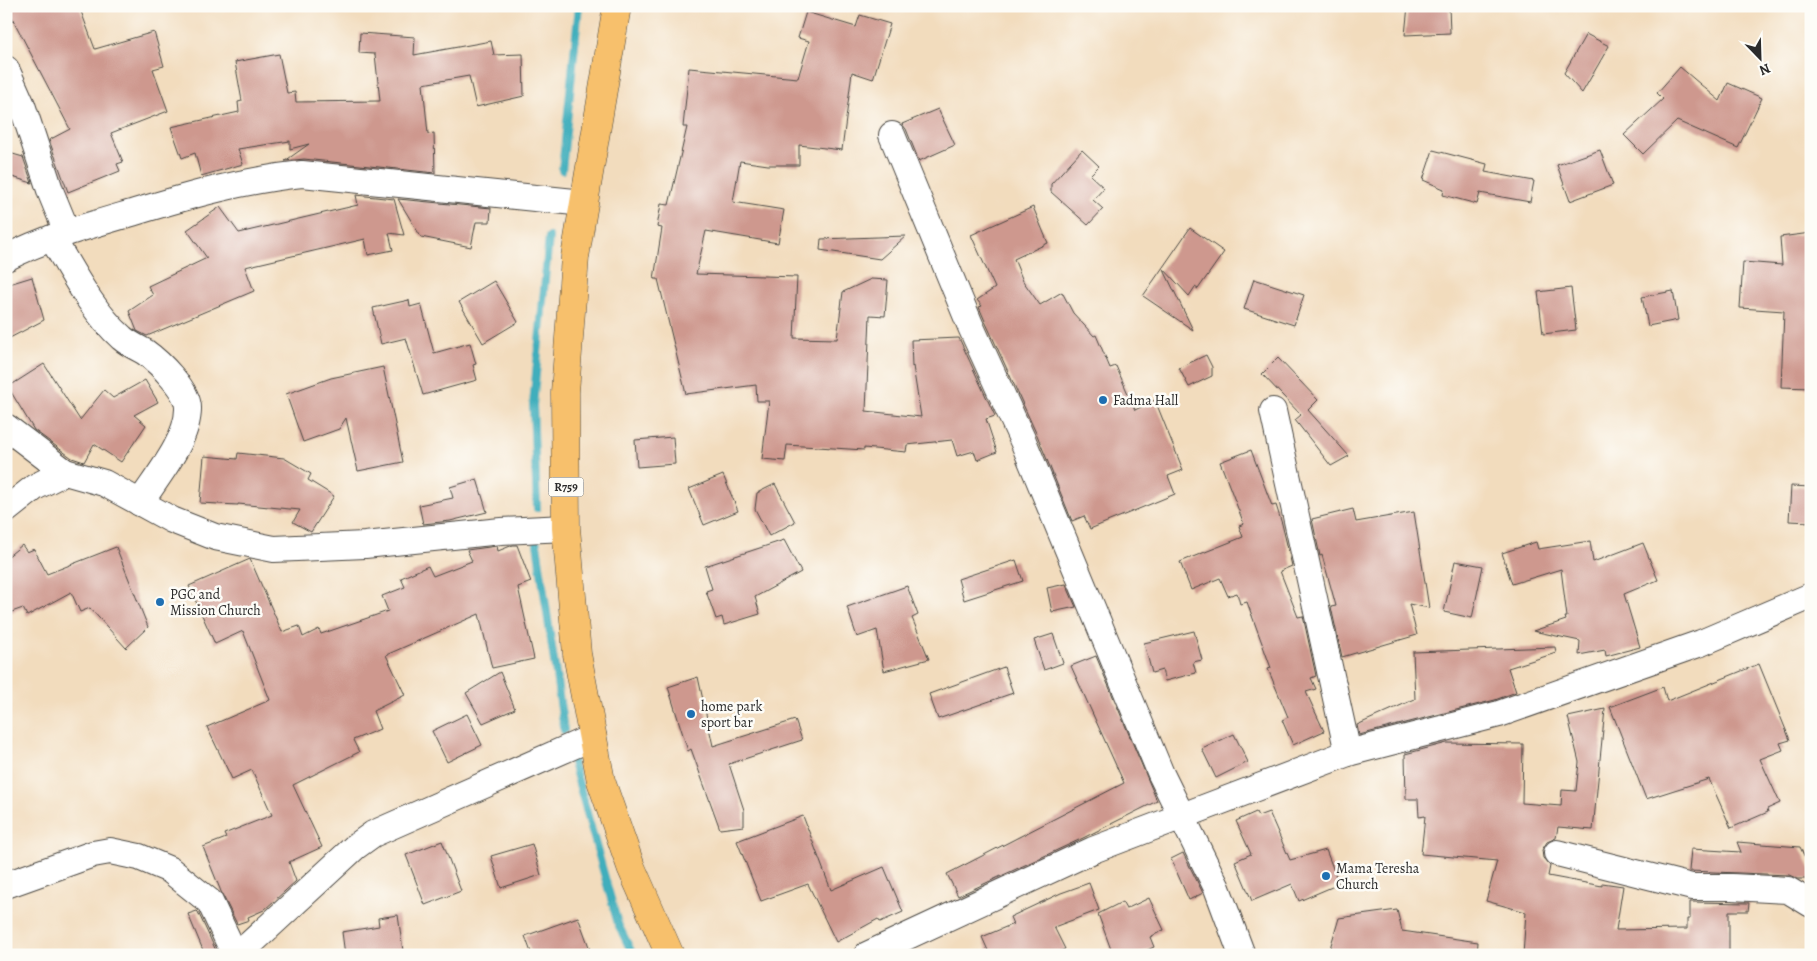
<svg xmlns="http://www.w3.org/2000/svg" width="1817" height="961" font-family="Alegreya,serif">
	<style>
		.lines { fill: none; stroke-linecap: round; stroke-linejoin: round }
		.stream { stroke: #3faebc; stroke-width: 8 }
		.building { fill: #ce988e }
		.minor-casing { stroke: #494641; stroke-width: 28 }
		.primary-casing { stroke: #494641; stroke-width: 29 }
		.minor { stroke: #fff; stroke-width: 26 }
		.primary { stroke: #f7c06c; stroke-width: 28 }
		.poi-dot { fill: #1f6fb2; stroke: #fdfcf7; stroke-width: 2 }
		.labels { text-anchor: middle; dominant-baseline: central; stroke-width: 5; stroke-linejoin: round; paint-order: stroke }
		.shield { fill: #fdfcf7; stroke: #6a6a68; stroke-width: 1 }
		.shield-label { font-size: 12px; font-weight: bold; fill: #2b2b2b }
		.poi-label { font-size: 14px; fill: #2b2b2b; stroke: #fdfcf7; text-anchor: start }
	</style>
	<rect width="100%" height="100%" fill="#fdfcf7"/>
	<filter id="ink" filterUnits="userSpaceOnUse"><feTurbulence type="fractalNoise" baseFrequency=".02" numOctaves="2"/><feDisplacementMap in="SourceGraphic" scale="10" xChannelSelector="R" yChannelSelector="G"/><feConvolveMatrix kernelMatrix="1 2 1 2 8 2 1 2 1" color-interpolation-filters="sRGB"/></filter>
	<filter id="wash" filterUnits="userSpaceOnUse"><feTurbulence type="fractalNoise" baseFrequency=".0096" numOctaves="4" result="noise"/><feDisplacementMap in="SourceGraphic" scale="20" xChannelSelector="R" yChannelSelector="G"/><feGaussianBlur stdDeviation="1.12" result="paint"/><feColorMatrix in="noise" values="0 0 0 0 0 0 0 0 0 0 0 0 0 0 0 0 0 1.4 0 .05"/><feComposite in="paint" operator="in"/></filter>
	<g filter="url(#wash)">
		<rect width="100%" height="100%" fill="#f2dcbd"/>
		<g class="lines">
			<g class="stream">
				<path d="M562 170 579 6"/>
				<path d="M537 508 533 405 549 237"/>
				<path d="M537 544 564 730"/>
				<path d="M572 759 618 924 633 955"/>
			</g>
		</g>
		<g id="blocks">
			<g class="building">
				<path d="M6 6H79L95 49 154 32 164 66 153 69 168 111 111 133 123 162 117 164 120 171 68 192 49 140 70 129Z"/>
				<path d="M1408 6H1449L1450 33 1405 35Z"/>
				<path d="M806 12 856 27 860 15 890 24 873 79 852 72 842 150 799 145V165H768L740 161 733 202 784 210 778 243 706 231 696 274 797 277 794 338 837 339 843 292 871 279 888 280 885 316 870 315 866 411 921 417 913 366 912 367 911 340 959 338 995 416 986 419 997 452 977 460 974 451 957 456 952 440 907 445 906 452 864 448V450L787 445 785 461 762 459 769 401H757L756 385 686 394 658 279H654L662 228 657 227 661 204 669 205 687 127H683L689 68 798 78 809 41 798 38Z"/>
				<path d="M360 33 415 37 414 55 491 41 494 55 523 54 524 96 476 107 469 76 423 84 428 134 434 133 435 173 304 159 285 161 309 144 290 149V141L238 149 243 164 201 176 195 153 182 158 171 127 239 112 238 102 242 101 235 62 279 54 287 93 295 92 296 102 380 101 375 54 359 53Z"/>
				<path d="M1586 34 1609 46 1582 93 1564 73Z"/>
				<path d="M1680 67 1720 101 1728 83 1762 98 1738 148 1677 121 1643 154 1624 135 1663 99 1657 93Z"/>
				<path d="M938 109 955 145 919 161 906 129 902 124Z"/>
				<path d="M1082 150 1099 166 1090 175 1104 188 1093 200 1103 209 1088 225 1051 192V184Z"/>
				<path d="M1433 150 1487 164 1485 172 1534 181 1530 202 1480 193 1477 204 1443 195 1444 189 1423 180Z"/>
				<path d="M1600 150 1613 185 1570 201 1557 165Z"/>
				<path d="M6 152 23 157 32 183 6 175Z"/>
				<path d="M356 195 394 199 404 235 389 233 393 250 368 255 365 239 245 267 254 291 147 336 137 331 129 311 153 295 148 286 207 258 187 230 220 207 239 233 358 205Z"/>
				<path d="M398 199 491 208 490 222H476L471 247 421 237Z"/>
				<path d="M1033 207 1048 243 1014 259 1023 281 1040 305 1062 292 1073 313 1094 336 1096 335 1110 368 1116 366 1135 410 1155 400 1183 470 1168 476 1175 494 1090 529 1084 516 1072 521 1037 435 985 321 979 307 982 306 977 300 995 288 971 235Z"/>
				<path d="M1190 228 1224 252 1198 289 1195 287 1189 296 1163 268 1193 330 1143 296Z"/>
				<path d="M1811 233V388L1781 387 1784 311 1740 308 1743 262 1782 265 1780 237Z"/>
				<path d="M906 236 880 259 820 250 821 239Z"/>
				<path d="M32 277 44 320 6 340V285Z"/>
				<path d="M1254 279 1304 295 1294 325 1244 309Z"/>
				<path d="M494 281 518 322 483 343 459 302Z"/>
				<path d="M1571 288 1576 330 1543 334 1538 292Z"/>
				<path d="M1673 291 1678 320 1648 326 1642 297Z"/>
				<path d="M409 300 410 307 421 304 434 353 470 343 476 364 473 365 477 380 423 395 406 338 381 344 373 308Z"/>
				<path d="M1206 355 1212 367V376L1189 387 1179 368Z"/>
				<path d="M1278 358 1318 400 1308 410 1349 456 1331 466 1295 420 1301 415 1262 374Z"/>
				<path d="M44 364 80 420 104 390 113 398 145 380 158 402 134 415 146 425 121 462 94 444 84 462 72 458 34 430 8 387Z"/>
				<path d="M383 367 403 462 358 471 346 418 339 429 303 442 286 394 331 378Z"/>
				<path d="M673 437 675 464 637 467 635 440Z"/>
				<path d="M1251 450 1272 506 1276 505 1282 524 1292 566 1280 571 1298 617 1303 616 1316 676 1311 678 1316 689 1306 692 1324 731 1293 745 1282 720 1288 717 1268 669 1271 668 1247 602 1240 604 1237 593 1228 596 1220 578 1191 590 1180 562 1243 537 1239 526 1244 524 1220 462Z"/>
				<path d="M238 453 284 458 311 474 308 480 334 496 311 532 293 522 300 510 238 504V505L200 503 204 456 237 459Z"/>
				<path d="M723 475 738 511 704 525 689 489Z"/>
				<path d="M477 479 487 512 450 521 423 524 419 505 453 498 450 487Z"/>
				<path d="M775 484 795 522 769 536 755 509 757 493Z"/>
				<path d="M1791 486 1811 487V522L1789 521Z"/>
				<path d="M1353 509 1356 522 1414 512 1429 608 1409 604 1417 635 1342 657 1331 607 1336 606 1322 555 1320 556 1312 519Z"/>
				<path d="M784 540 801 572 755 597 760 614 724 625 722 617 716 619 706 591 712 589 705 566Z"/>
				<path d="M1590 541 1593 562 1643 543 1658 580 1624 594 1640 647 1606 656 1605 650 1579 655 1580 641 1533 631 1566 620 1565 617H1567L1561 569 1512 584 1502 553 1536 542 1538 549Z"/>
				<path d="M22 545 27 552 34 549 47 574 116 547 148 627 126 648 90 608 80 612 71 592 27 616 23 608 6 614V558Z"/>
				<path d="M513 545H517L531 582 518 587 534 659 492 668 479 614 386 655 405 695 373 711 380 729 353 740 359 752 293 785 322 847 289 862 296 881 264 910 248 917 249 920 237 924 222 894 203 847 226 838 224 834 272 815 252 770 232 779 207 727 270 700 243 631 215 644 189 586 250 559 282 632 299 626 303 637 319 629 321 634 388 611 382 596 405 587 401 578 428 566 433 576 472 561 467 550 497 546 498 551Z"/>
				<path d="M1016 560 1023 581 964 600 958 579Z"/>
				<path d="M1455 561 1483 566 1472 618 1444 612Z"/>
				<path d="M1066 584 1076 607 1052 612 1047 588Z"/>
				<path d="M907 586 918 615 912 618 929 659 884 671 877 630 857 637 847 607Z"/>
				<path d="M1194 631 1202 660 1193 662 1196 673 1165 681 1162 670 1152 673 1144 643Z"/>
				<path d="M1053 634 1063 663 1044 670 1034 640Z"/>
				<path d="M1555 647 1556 653 1508 668 1516 692 1495 700 1359 735 1357 725 1415 699 1413 652Z"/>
				<path d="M1096 656 1157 801 1081 839 958 896 947 874 1124 783 1071 666Z"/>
				<path d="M1759 664 1790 740 1780 743 1783 750 1760 759 1780 803 1767 809 1768 812 1731 828 1709 779 1646 799 1610 707 1663 687 1667 701Z"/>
				<path d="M1004 667 1013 693 938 719 929 694Z"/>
				<path d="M500 672 515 709 483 723 466 693Z"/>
				<path d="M698 677 713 746 795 720 802 740 729 764 744 810V826L720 829 691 749 688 751 668 687Z"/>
				<path d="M1605 709 1593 830 1558 827 1556 838 1547 842 1542 850 1543 858 1550 866 1548 876 1602 886V883L1623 886 1616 930 1687 929V919H1690V902L1749 903 1748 911H1729V955H1523L1526 912 1486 901 1497 861 1421 854 1425 816 1419 817 1418 799H1406L1405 754 1447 743 1523 744 1522 803 1561 806 1562 790 1576 791 1579 762 1568 717Z"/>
				<path d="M467 714 482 745 447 762 432 731Z"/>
				<path d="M1234 734 1248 762 1216 778 1202 749Z"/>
				<path d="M1256 812 1258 816 1269 812 1290 860 1326 850 1339 884 1299 901 1292 884 1252 901 1235 861 1251 854 1236 821Z"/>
				<path d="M803 816 831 890 884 867 903 912 880 922 878 919 836 942 808 884 761 901 737 841Z"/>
				<path d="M442 841 461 891 425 905 406 855Z"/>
				<path d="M1737 842 1800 847 1811 870V879H1798L1789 875 1689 871 1691 849 1741 852Z"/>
				<path d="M532 844 541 875 501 888 491 856Z"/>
				<path d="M1183 853 1203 893 1189 900 1171 859Z"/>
				<path d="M1089 883 1099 910 1054 927 1065 949 1052 955H990L982 937 1013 924 1010 917 1061 893Z"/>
				<path d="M1149 898 1164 930 1150 937 1154 947 1136 955H1113L1098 914 1122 902 1126 909Z"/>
				<path d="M1397 910 1402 931 1478 942 1477 955H1328L1339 918Z"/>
				<path d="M197 911 198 912 218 955H205L188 914Z"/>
				<path d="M398 915 403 951 374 955H345L342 932 379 926 378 918Z"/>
				<path d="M578 917 592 955H532L525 936Z"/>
			</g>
		</g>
	</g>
	<g filter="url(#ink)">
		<use href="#blocks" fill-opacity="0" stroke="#494641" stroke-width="1"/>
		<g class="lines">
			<g class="minor-casing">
				<g id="minor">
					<path d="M6 69 22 105 51 193 67 232"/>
					<path d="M892 135 971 327 1023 441 1161 774 1217 888 1242 955"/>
					<path d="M52 238C73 273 92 311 122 338 129 344 138 348 145 352 159 362 189 391 188 409 188 440 157 477 140 503"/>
					<path d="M6 258C47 237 91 225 135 212 191 195 244 180 302 174L584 203"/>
					<path d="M1273 411 1348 753"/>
					<path d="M6 427 65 472"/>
					<path d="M6 510 35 487 65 472 104 483 172 520 215 537 274 549 365 545 501 531 566 528"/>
					<path d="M1557 853 1692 887H1732L1788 890 1811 904"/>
					<path d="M6 885 93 854 110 851 139 857 170 870 210 902 235 955"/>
					<path d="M238 955 355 847 373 834 593 737"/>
					<path d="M867 955 1093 850 1348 753 1499 714 1701 643 1811 596"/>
				</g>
			</g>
			<g class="primary-casing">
				<path id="primary" d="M617 6 575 257 565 392 566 528 577 654 601 781 631 867 670 955"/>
			</g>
			<use href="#minor" class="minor"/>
			<use href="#primary" class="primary"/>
		</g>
	</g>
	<g class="poi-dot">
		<circle cx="1103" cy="400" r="5"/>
		<circle cx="160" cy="602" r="5"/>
		<circle cx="691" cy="714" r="5"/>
		<circle cx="1326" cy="876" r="5"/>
	</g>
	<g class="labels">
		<rect class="shield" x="548.5" y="477.5" width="35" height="19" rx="4"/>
		<g class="shield-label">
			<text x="566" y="487">R759</text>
		</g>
		<g class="poi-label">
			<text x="1113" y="400">Fadma Hall</text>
			<text x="170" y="594">PGC and<tspan x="170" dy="16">Mission Church</tspan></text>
			<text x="701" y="706">home park<tspan x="701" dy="16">sport bar</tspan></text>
			<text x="1336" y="868">Mama Teresha<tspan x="1336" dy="16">Church</tspan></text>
		</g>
	</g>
	<rect width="1817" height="961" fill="none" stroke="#fdfcf7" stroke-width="25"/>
	<g transform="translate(1760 58) rotate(157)" stroke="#fdfcf7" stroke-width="4" paint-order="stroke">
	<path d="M0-4L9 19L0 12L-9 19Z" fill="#2b2b2b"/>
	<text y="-8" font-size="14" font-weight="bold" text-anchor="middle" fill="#2b2b2b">N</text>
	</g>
</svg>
